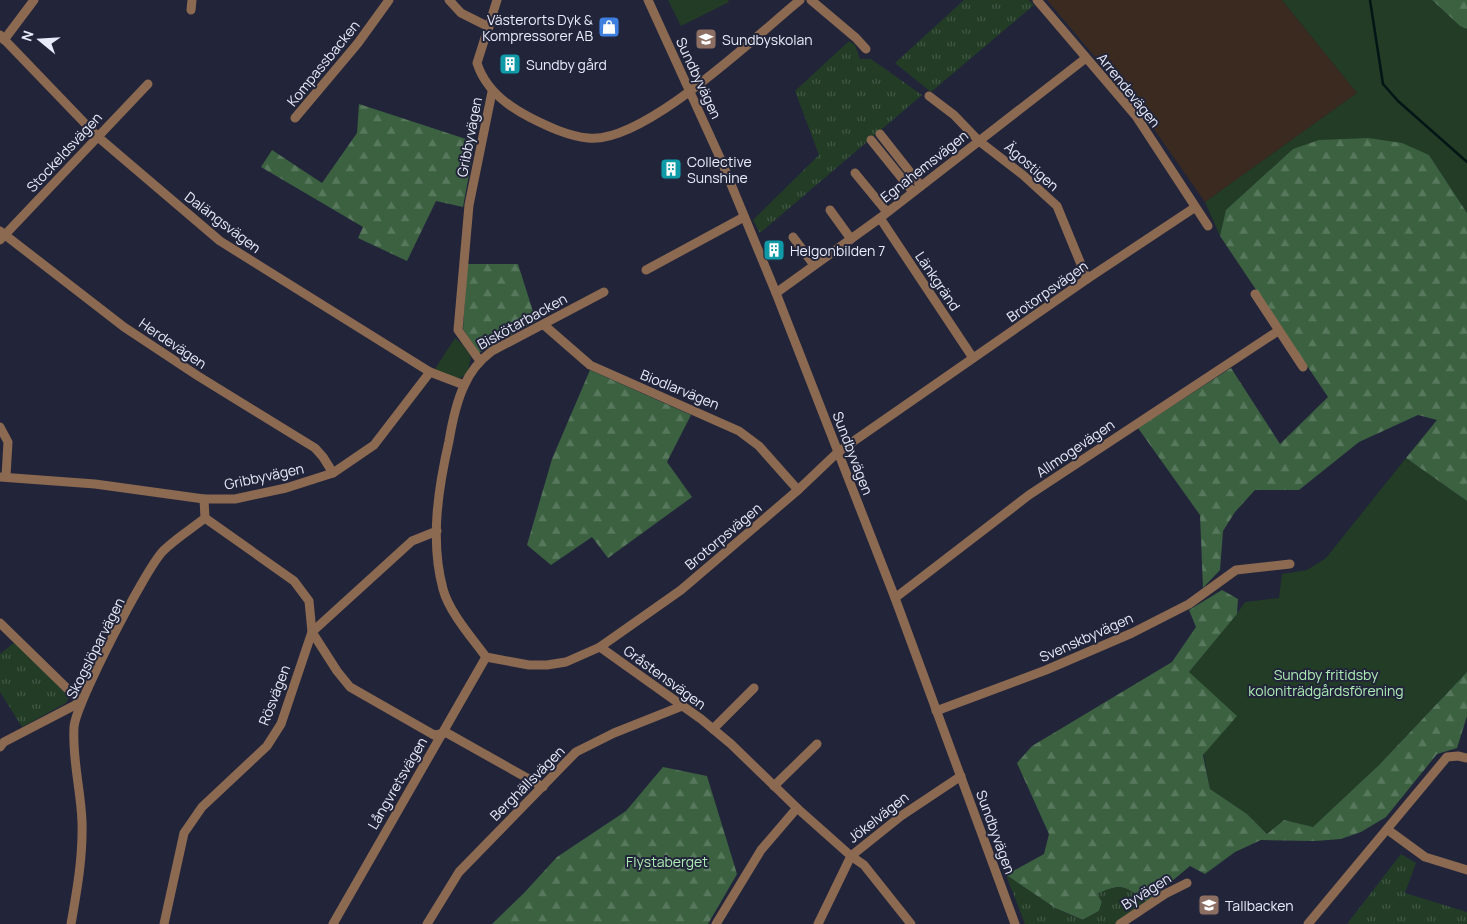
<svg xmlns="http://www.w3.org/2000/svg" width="1467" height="924" font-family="Manrope,sans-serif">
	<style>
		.commercial { fill: #3b2a20 }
		.green { fill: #223c26 }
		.forest { fill: url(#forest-firs) }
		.park { fill: url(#park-tufts) }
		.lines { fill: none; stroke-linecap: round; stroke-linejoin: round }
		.stream { stroke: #031616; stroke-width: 2.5 }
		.street { stroke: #8c6951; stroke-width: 9 }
		.labels { text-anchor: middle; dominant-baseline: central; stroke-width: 4; stroke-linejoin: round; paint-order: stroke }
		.poi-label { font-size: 14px; fill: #e8ebf9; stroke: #22253a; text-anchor: start }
		.street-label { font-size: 14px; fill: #e8ebf9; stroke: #22253a }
		.park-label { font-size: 14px; fill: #adebb4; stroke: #22253a }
	</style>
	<defs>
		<pattern id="forest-firs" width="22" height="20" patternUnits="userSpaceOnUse" patternTransform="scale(1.25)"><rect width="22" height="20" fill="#3b6140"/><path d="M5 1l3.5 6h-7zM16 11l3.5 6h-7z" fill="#57785c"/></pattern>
		<pattern id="park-tufts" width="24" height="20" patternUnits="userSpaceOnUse" patternTransform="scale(1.25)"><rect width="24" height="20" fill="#223c26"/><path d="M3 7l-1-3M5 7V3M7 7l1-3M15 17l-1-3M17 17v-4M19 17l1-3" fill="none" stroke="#425846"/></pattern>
	</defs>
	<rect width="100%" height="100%" fill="#22253a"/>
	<path class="commercial" d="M1047 0H1282L1357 93 1205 202 1144 115Z"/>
	<g class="green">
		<path d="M668 0H728L729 2 681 26Z"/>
		<path d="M1282 0H1432L1460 26 1467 29V213L1429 155 1293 149 1227 210 1220 236 1205 202 1357 93Z"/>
		<path d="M455 338 462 344 471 356 468 372 461 378 452 377 435 369Z"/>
		<path d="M1406 458 1467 501V672L1379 765 1313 828 1284 820 1267 834 1247 814 1210 789 1189 672 1237 614 1245 602 1279 598 1282 574 1307 570 1326 558Z"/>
	</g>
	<g class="forest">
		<path d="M1432 0H1467V29L1460 26Z"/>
		<path d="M359 104 475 142 463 207 436 201 407 261 358 238 363 227 261 167 272 150 322 183 357 133Z"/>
		<path d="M1368 138 1402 143 1429 155 1467 213V501L1406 458 1437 420 1418 415 1359 442 1299 490H1255L1235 512 1223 531 1220 570 1203 588 1200 515 1138 428 1231 368 1280 444 1328 397 1220 236 1226 210 1293 149 1319 140Z"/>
		<path d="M467 264H518L536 321 479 353 463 329Z"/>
		<path d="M590 370 691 415 667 462 692 497 608 558 592 537 551 565 527 545 552 459Z"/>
		<path d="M1222 590 1238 599 1237 614 1189 672 1237 716 1203 755 1210 789 1247 814 1267 834 1284 820 1313 827 1379 765 1467 672V716L1457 748 1437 754 1386 817 1361 832 1341 839 1315 841 1261 840 1235 852 1205 874 1190 866 1147 902C1126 887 1122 882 1098 894L1102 902 1099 911 1083 920 1055 908 1006 875 1044 854 1049 834 1017 763 1032 746 1172 662 1196 627 1189 610Z"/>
		<path d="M663 767 707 776 737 874 708 924H492L524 893 557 857 626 811Z"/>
	</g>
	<g class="park">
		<path d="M964 0H1029L1034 5 931 92 895 63Z"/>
		<path d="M849 41 855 45 860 59H871L922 95 760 233 753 220 819 155 795 91Z"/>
		<path d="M15 642 69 697 66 703 22 727 0 692V654Z"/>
		<path d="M1401 854 1416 863 1405 893 1467 912V924H1347Z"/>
		<path d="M1006 875 1055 908 1082 920 1099 911 1102 902 1097 894C1122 882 1126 887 1147 902L1115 924H1025Z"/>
	</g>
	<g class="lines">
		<path class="stream" d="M1370 0 1383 84 1398 101 1467 162"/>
		<g class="street">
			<path d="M449 0 461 13 489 27"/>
			<path d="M497 0 477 63C485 89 507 106 531 118 549 127 568 136 588 138 643 145 757 35 800 0"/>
			<path d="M648 0 721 160 776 293 895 598 1015 924"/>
			<path d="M811 0 856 38 866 49"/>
			<path d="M1037 0 1136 116 1208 226"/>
			<path d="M191 10 192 0"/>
			<path d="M0 35 98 137 220 241 430 372 464 385"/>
			<path d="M4 40 34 0"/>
			<path d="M929 96 954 115 979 141 1023 175 1057 206 1087 279"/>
			<path d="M295 118 358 43 389 0"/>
			<path d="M880 134 921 186"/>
			<path d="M871 140 913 192"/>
			<path d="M855 173 887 212"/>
			<path d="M830 210 851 239"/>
			<path d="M880 218 973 358"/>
			<path d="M0 231 124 327 198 376 315 448 323 457 333 473"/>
			<path d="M793 237 814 265"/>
			<path d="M0 240 148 84"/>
			<path d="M646 270 744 217"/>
			<path d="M604 292 492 351C480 360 470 372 464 386 456 403 452 423 449 441 438 489 430 541 443 589 449 612 472 638 486 657L529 665H547L566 662 600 647 681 590 798 490 838 452 1087 279 1194 208"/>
			<path d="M776 293 880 218 1086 58"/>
			<path d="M1255 294 1303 367"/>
			<path d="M544 325 590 365 739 431 759 446 798 490"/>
			<path d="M480 361 458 330 469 205 492 92"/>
			<path d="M0 427 8 442 6 476"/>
			<path d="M0 477 95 484 204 499H235L286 488 333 473 374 445 430 372"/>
			<path d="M205 518 294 581 309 601 312 632 337 671 350 687 434 735 447 733 543 787"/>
			<path d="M895 598 1029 495 1278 331"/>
			<path d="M0 623 81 702 4 742 0 747"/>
			<path d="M600 647 701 719 731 744 797 808 851 856 864 865 911 924"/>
			<path d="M936 711 1046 670 1132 633 1189 604 1236 570 1290 564"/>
			<path d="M713 729 754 688"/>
			<path d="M774 786 817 744"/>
			<path d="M1388 830 1425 857 1467 870"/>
			<path d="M71 924C77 890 83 857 82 822 81 790 72 760 74 727 76 703 145 570 163 551 175 539 191 529 205 518L204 499"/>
			<path d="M164 924 184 833 202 807 267 746 281 724 312 632 412 541 437 531"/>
			<path d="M333 924 486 657"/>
			<path d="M427 924 459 872 576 752 614 733 682 706"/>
			<path d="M716 924 761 850 797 808"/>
			<path d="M818 924 851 856 901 816 961 776"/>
			<path d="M1120 924 1165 894 1187 883"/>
			<path d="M1308 924 1447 757 1458 756 1467 758"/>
		</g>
	</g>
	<defs>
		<g id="shop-square" transform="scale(1.125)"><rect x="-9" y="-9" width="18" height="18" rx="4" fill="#3f7fe0" stroke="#22253a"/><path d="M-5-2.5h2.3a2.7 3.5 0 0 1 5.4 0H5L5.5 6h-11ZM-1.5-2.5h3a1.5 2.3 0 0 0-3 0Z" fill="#fff"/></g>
		<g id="school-square" transform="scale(1.125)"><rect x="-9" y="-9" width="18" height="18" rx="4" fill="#8d6e63" stroke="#22253a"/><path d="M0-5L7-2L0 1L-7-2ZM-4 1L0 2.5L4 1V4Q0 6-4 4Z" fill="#fff"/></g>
		<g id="building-square" transform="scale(1.125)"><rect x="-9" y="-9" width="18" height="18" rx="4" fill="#0f9aa8" stroke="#22253a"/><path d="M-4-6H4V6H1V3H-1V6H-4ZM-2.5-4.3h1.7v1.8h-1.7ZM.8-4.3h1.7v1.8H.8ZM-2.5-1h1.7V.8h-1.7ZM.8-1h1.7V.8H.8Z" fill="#fff"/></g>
	</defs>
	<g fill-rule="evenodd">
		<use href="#shop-square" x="609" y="27"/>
		<use href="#school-square" x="706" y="39"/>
		<use href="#building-square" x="510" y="64"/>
		<use href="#building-square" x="671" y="169"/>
		<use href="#building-square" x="774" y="250"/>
		<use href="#school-square" x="1209" y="905"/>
	</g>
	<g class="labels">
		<g class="poi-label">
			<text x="593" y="19" text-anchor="end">Västerorts Dyk &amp;<tspan x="593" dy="16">Kompressorer AB</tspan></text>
			<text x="722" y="39">Sundbyskolan</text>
			<text x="526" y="64">Sundby gård</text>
			<text x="687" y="161">Collective<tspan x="687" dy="16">Sunshine</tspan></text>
			<text x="790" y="250">Helgonbilden 7</text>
			<text x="1225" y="905">Tallbacken</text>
		</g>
		<g class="street-label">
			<text transform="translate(323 63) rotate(-51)">Kompassbacken</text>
			<text transform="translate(699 78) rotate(65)">Sundbyvägen</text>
			<text transform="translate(1129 90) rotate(51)">Arrendevägen</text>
			<text transform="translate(469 137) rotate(-79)">Gribbyvägen</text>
			<text transform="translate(64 152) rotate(-47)">Stockeldsvägen</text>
			<text transform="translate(924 166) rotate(-38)">Egnahemsvägen</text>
			<text transform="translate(1032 166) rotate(41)">Ägostigen</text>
			<text transform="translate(223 222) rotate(37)">Dalängsvägen</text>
			<text transform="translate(938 281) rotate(56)">Länkgränd</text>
			<text transform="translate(1047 291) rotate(-35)">Brotorpsvägen</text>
			<text transform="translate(522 321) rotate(-29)">Biskötarbacken</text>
			<text transform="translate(173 343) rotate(34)">Herdevägen</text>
			<text transform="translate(680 389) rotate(22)">Biodlarvägen</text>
			<text transform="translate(1075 448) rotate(-34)">Allmogevägen</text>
			<text transform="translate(853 453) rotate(69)">Sundbyvägen</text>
			<text transform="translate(264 476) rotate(-12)">Gribbyvägen</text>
			<text transform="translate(723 536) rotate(-40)">Brotorpsvägen</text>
			<text transform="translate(1086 637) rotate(-24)">Svenskbyvägen</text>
			<text transform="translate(95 648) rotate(-63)">Skogslöparvägen</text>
			<text transform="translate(665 677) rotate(36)">Gråstensvägen</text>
			<text transform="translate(274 695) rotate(-69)">Rösvägen</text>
			<text transform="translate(397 783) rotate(-60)">Långvretsvägen</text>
			<text transform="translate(527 783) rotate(-45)">Berghällsvägen</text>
			<text transform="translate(878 817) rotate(-38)">Jökelvägen</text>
			<text transform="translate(996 832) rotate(70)">Sundbyvägen</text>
			<text transform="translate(1146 891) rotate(-32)">Byvägen</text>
		</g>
		<g class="park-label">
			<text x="1326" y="674">Sundby fritidsby<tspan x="1326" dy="16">koloniträdgårdsförening</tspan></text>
			<text x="667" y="861">Flystaberget</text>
		</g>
	</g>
	<g transform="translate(40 40) rotate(288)" stroke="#22253a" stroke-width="4" paint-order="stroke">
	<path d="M0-4L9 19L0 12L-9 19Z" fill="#e8ebf9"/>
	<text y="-8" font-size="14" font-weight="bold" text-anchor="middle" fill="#e8ebf9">N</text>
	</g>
</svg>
